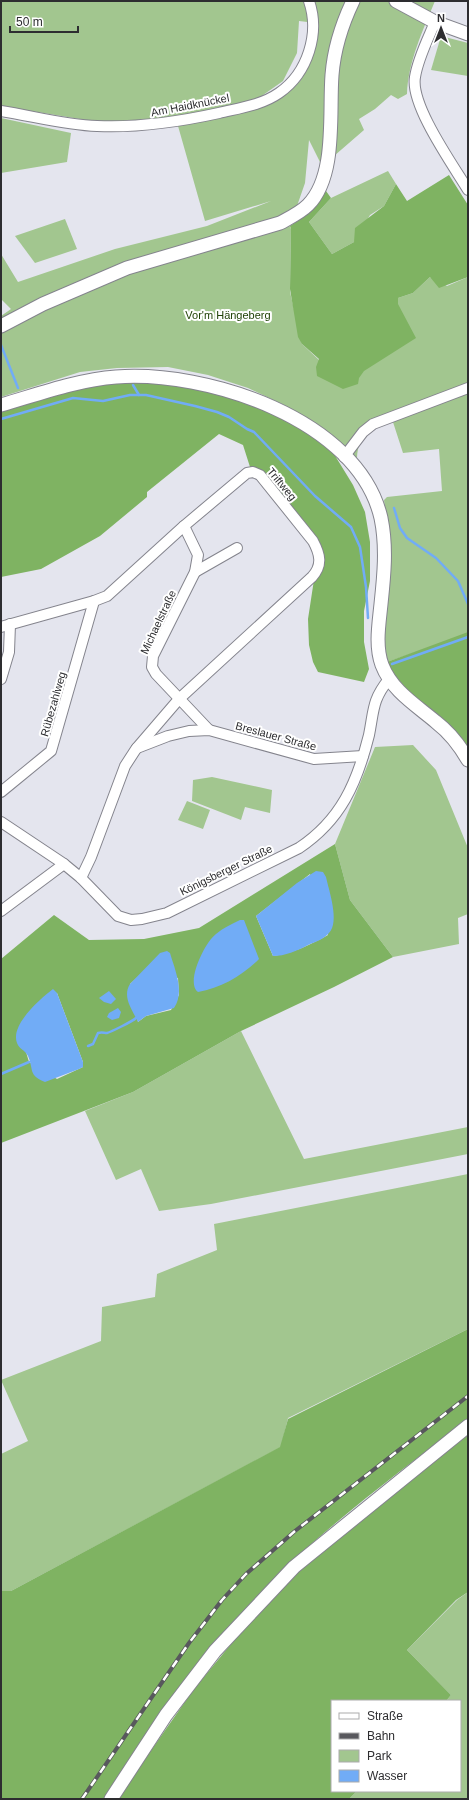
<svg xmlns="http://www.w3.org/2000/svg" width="469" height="1800" font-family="Helvetica,sans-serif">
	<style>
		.green { fill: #a2c68f }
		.forest { fill: #7fb362; fill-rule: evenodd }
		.water { fill: #71acf6 }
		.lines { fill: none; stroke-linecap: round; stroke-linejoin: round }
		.stream { stroke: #71acf6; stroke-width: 2.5 }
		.minor-casing { stroke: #84848d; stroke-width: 12 }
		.major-casing { stroke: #84848d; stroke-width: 15 }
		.minor { stroke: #fff; stroke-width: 10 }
		.major { stroke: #fff; stroke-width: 13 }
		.rail-casing { stroke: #58585d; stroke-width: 4 }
		.rail { stroke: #fff; stroke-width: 2.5; stroke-dasharray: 8; stroke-linecap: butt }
		.labels { text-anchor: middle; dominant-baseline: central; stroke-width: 4; stroke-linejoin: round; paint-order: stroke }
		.street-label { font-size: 11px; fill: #2d2d30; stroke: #fff }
		.park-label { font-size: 11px; fill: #204206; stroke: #fff }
	</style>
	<rect width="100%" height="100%" fill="#e4e5ee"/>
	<g class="green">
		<path d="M1 1H435C423 30 408 62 407 94L398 99 391 95 375 109 359 119 364 130 334 156 338 99 324 90V135L321 164 309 140 305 183 297 206 284 215 291 229 290 292 302 344 319 360 398 304V298L413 293 430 277 447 286 468 277V634L387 662 383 646 389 539 384 500 387 497 442 491 439 449 403 453 392 419C373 428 358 434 357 458L339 446 313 423 284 405 248 388 208 375 168 367 117 368 80 372 1 397V316L11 309 1 299V254L18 282 115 249 207 226 271 201 205 221 178 126C213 118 277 111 300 81 312 65 313 42 316 23L299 21 297 53 283 81 256 100 151 122 92 121 1 106Z"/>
		<path d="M441 36 468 43V76L431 70Z"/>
		<path d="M1 118 71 133 67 162 1 173Z"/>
		<path d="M388 171 396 184 384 206 370 215 354 242 332 254 309 222 331 198Z"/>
		<path d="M65 219 77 249 35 263 15 236Z"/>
		<path d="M413 745 436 770 468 848V914L458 918 459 944 393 957 350 900 335 844 375 747Z"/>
		<path d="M212 777 272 790 270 813 245 807 241 820 192 801 193 780Z"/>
		<path d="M187 801 210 810 203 829 178 820Z"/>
		<path d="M241 1031 304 1159 468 1127V1154L211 1204 159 1211 141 1169 116 1180 85 1111 133 1092Z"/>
		<path d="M468 1174V1329L288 1418 281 1447 11 1591H1V1454L28 1441 1 1380 101 1341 102 1307 155 1297 157 1274 217 1250 214 1224Z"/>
		<path d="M468 1592V1799H349L357 1791H460V1701H446L451 1695 407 1650 457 1600Z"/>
	</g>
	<g class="forest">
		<path d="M449 175 468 205V277L439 288 430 277 413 293 398 298V304L416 338 364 371 359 378 358 384 343 389 317 376 316 367 319 359 302 344 298 337 290 289 291 229 290 226C306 216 315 206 326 191L331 198 309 222 332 254 354 242 355 228 384 206 396 184 407 201Z"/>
		<path d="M151 381 196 386 251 404 304 429 334 454 353 485 365 512 370 542V581L364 611V642L369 669 364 682 318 672 313 662 309 645 308 619 317 560 311 543 250 467 243 445 219 434 147 492V497L100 536 41 569 1 577V412L75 390 115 382Z"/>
		<path d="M468 632V763L428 712 395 676 387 662Z"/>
		<path d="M335 844 350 900 393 957 334 987 241 1031 133 1092 1 1143V959L54 915 89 940 144 939 199 928ZM310 874 328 935C310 945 293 953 273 956L256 916ZM143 972 178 978 179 995 171 1010 146 1016 138 1022 130 984ZM57 993 83 1062V1067L57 1079 29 1062 26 1052Z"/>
		<path d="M468 1329V1419C392 1478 314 1534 249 1605 194 1665 149 1731 104 1799H1V1591H11L280 1447 288 1419Z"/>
		<path d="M468 1434V1592L456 1600 407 1650 451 1695 446 1701H332V1791H357L349 1799H117L194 1689 241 1632 300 1569Z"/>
	</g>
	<g class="water">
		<path d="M316 871 323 872 326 877C329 891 340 922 329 933 324 939 315 942 308 945 297 951 285 956 273 956L256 916 297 883Z"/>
		<path d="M240 920H244L259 959C243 975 221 988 198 992 185 983 205 942 216 934 223 928 232 924 240 920Z"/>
		<path d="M167 951 170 953C175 970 185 992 174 1008L146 1016 138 1022C132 1009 122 997 130 984L160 953Z"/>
		<path d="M53 989 57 993 83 1062V1067L79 1069 45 1082C28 1075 34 1070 28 1056 25 1050 19 1049 17 1043 10 1025 40 999 53 989Z"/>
		<path d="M109 991 116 999 111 1004 104 1002 99 998Z"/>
		<path d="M118 1008 121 1012 119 1018 112 1020 107 1017 109 1013Z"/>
	</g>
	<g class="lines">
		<g class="stream">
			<path d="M1 345 18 388"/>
			<path d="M133 385 139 395"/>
			<path d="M1 419 73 398 103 401 130 395H146L195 406 217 412 229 417 247 429 254 432 315 496 351 527 360 547 366 587 368 618"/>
			<path d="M394 508 400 528 407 538 436 558 458 581 468 604"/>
			<path d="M392 664 468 637"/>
			<path d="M88 1046 93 1044 98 1033C102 1032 104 1033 107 1033 111 1032 133 1021 136 1018"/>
			<path d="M1 1074 29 1062"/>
		</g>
		<g class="minor-casing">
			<g id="minor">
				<path d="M435 22C428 39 418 58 415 77 410 105 453 165 468 190"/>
				<path d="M1 111C33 116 65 125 97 126 139 128 178 122 219 113 240 108 262 105 279 93 308 73 320 33 309 1"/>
				<path d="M344 457 363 432 373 424 468 388"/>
				<path d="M184 526 198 555 195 572 153 656 152 667 156 674 209 730"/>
				<path d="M195 572 237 548"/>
				<path d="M1 627 94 601 107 596 184 526 247 473 253 472 260 475 313 541C320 554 323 565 312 577L179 699 136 749 125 766 91 857 81 878"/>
				<path d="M1 679 9 652 10 624"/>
				<path d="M137 748 168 736 189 731 209 730 314 759 363 756"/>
				<path d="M1 792 51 751 94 601"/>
				<path d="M1 822 64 864 81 878 118 916 131 920 142 919 167 913 299 848C341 820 357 783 369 735 374 710 372 700 389 679"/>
				<path d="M1 911 64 864"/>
			</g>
		</g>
		<g class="major-casing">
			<g id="major">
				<path d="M396 1 435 22 468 34"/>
				<path d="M1 326 43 304 127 268 280 223C289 218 300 213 308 205 337 176 329 113 332 75 334 49 342 24 353 1"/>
				<path d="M1 405C39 394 77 380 116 377 206 370 358 419 381 518 387 547 384 576 381 604 379 624 375 646 382 665 392 691 416 705 436 722 449 732 460 746 468 760"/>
				<path d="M111 1799 166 1715 215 1651 294 1567 468 1426"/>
			</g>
		</g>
		<use href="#minor" class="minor"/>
		<use href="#major" class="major"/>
		<g class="rail-casing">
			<path id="rail" d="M82 1799 189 1643 222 1600 246 1574 295 1531 468 1396"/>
		</g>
		<use href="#rail" class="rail"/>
	</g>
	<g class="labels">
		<g class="street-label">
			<text transform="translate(190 105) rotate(-11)">Am Haidknückel</text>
			<text transform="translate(282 484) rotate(50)">Triftweg</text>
			<text transform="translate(158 622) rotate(-65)">Michaelstraße</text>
			<text transform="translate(53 704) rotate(-74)">Rübezahlweg</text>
			<text transform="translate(276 736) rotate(15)">Breslauer Straße</text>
			<text transform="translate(226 870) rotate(-26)">Königsberger Straße</text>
		</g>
		<g class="park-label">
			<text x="228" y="315">Vor'm Hängeberg</text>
		</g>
	</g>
	<rect width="469" height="1800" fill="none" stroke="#2d2d30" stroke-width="4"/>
	<rect x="331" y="1700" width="130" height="92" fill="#ffffff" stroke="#ababac"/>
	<rect x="339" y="1713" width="20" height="6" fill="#ffffff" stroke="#ababac"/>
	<text x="367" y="1720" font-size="12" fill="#2d2d30">Straße</text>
	<rect x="339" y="1733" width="20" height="6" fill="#58585d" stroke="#ababac"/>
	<text x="367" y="1740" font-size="12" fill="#2d2d30">Bahn</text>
	<rect x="339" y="1750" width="20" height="12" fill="#a2c68f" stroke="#ababac"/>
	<text x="367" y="1760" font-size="12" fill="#2d2d30">Park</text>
	<rect x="339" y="1770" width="20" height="12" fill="#71acf6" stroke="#ababac"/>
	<text x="367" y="1780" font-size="12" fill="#2d2d30">Wasser</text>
	<g transform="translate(441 28)" stroke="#ffffff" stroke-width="3" paint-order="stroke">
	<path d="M0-3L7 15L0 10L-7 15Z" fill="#2d2d30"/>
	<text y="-6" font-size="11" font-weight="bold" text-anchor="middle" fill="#2d2d30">N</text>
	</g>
	<path d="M10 26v6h68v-6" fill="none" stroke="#2d2d30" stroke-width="2"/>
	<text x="16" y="26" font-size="12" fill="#2d2d30" stroke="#ffffff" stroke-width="3" paint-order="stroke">50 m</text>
</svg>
